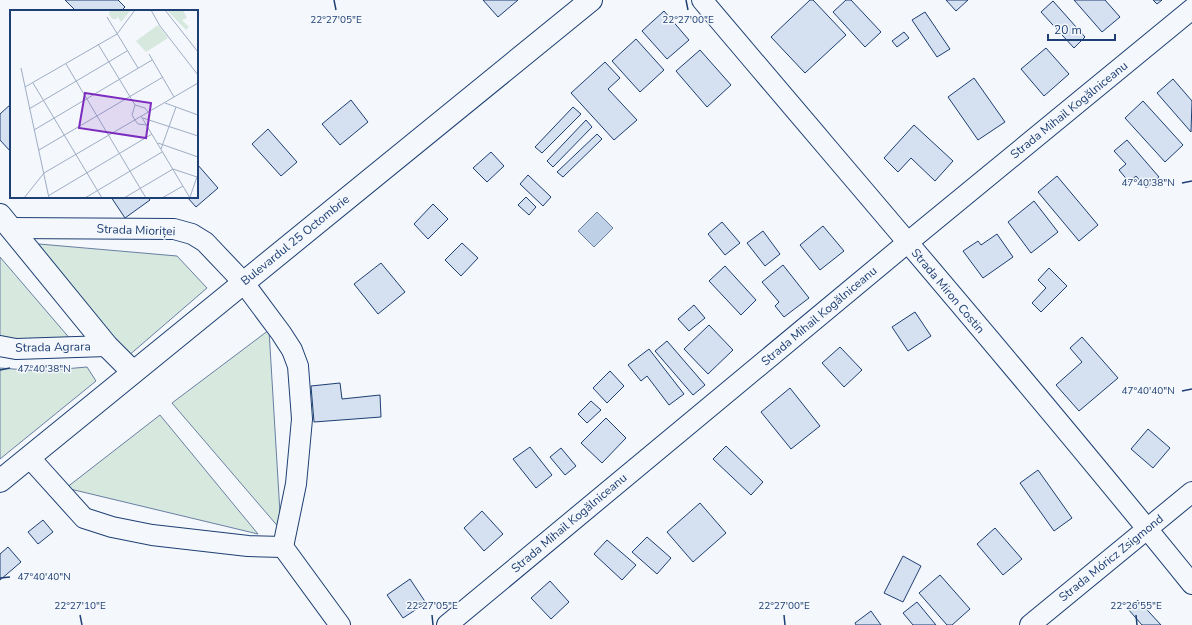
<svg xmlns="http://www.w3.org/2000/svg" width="1192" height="625" font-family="'Nunito Sans',sans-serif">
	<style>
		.green { fill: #d7e8df; stroke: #687fa3 }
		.water { fill: #bed0e5; stroke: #687fa3 }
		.building { fill: #d5e0f0; stroke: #1d3f73 }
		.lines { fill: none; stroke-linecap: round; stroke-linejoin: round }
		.minor-casing { stroke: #1d3f73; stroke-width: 22 }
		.tertiary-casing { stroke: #1d3f73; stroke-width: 24 }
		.primary-casing { stroke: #1d3f73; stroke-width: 24 }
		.minor { stroke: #f4f7fb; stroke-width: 20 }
		.tertiary { stroke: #f4f7fb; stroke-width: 22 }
		.primary { stroke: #f4f7fb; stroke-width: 22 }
		.ticks { fill: none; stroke: #1d3f73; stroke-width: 1.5 }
		.labels { text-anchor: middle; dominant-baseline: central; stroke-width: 3; stroke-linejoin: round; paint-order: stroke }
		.street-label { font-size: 12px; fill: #1d3f73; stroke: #f4f7fb }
		.inset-road { fill: none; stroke: #9eadc5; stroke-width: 1 }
		.view { fill: #7b2cbf; fill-opacity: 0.15; stroke: #7b2cbf; stroke-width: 2 }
		.inset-edge { fill: none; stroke: #1d3f73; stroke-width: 2 }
		.ticks-label { font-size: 10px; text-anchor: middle; fill: #1d3f73; stroke: #f4f7fb; stroke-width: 3; stroke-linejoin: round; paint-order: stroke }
	</style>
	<rect width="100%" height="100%" fill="#f4f7fb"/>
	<g class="green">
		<path d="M39 244 177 256 207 288 127 357 32 246Z"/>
		<path d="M0 257 72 341 0 346Z"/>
		<path d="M269 330 281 530 172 403Z"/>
		<path d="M87 367 96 381 0 459V368L41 371Z"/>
		<path d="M160 415 258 534 66 488Z"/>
	</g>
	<path class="water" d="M597 212 613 228 594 247 578 231Z"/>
	<g class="building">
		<path d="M65 0H118L125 7 121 11H76Z"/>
		<path d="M483 0H518L498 17Z"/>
		<path d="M810 0H813L846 35 805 73 771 37Z"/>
		<path d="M846 0H851L881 32 865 47 833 12Z"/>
		<path d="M946 0H968L956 11Z"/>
		<path d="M1074 0H1105L1120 17 1102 32Z"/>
		<path d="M1153 0H1162L1157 4Z"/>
		<path d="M1053 1 1085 37 1074 48 1041 12Z"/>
		<path d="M664 11 689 40 667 59 642 31Z"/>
		<path d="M925 12 950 49 937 57 912 20Z"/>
		<path d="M904 32 909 38 897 47 892 41Z"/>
		<path d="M636 39 664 70 640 92 612 61Z"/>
		<path d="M1046 48 1069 74 1044 96 1021 69Z"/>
		<path d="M700 50 731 85 707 107 676 71Z"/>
		<path d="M605 62 620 78 608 89 637 120 614 140 571 93Z"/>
		<path d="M974 78 1005 122 978 140 948 97Z"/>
		<path d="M1173 79 1192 101 1191 132 1157 93Z"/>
		<path d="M351 100 368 122 340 145 322 124Z"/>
		<path d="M1143 101 1183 145 1165 162 1125 118Z"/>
		<path d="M11 104V152L0 140V114Z"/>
		<path d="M573 107 581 114 542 153 535 147Z"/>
		<path d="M586 120 592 127 553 167 547 161Z"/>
		<path d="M914 125 953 161 935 181 911 158 898 172 884 158Z"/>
		<path d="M268 129 297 162 281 176 252 144Z"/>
		<path d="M597 134 602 139 563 177 557 172Z"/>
		<path d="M1127 140 1159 177 1146 188 1136 176 1129 182 1119 170 1126 164 1114 151Z"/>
		<path d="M491 152 504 166 487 182 473 168Z"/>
		<path d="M197 164 218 188 196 207 187 197H197Z"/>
		<path d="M528 175 551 197 543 206 520 184Z"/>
		<path d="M1057 176 1098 225 1079 241 1038 192Z"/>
		<path d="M111 197H148L150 200 125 218Z"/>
		<path d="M526 197 536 207 529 215 518 205Z"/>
		<path d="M1034 201 1058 232 1031 253 1008 222Z"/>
		<path d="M433 204 448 219 428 239 414 224Z"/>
		<path d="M722 222 740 243 725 255 708 234Z"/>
		<path d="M823 226 844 251 820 270 800 245Z"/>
		<path d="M763 231 780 254 765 266 747 243Z"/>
		<path d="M997 234 1013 257 983 278 963 251 978 241 981 245Z"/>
		<path d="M462 243 478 258 461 276 445 260Z"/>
		<path d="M381 263 405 292 378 314 354 284Z"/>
		<path d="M783 265 809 298 784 317 775 306 779 302 762 282Z"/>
		<path d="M725 266 756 300 741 315 709 281Z"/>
		<path d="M1049 268 1067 286 1041 312 1032 303 1046 288 1038 280Z"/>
		<path d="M694 305 705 318 689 331 678 319Z"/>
		<path d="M915 312 931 336 908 351 892 327Z"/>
		<path d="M709 325 733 350 708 374 684 349Z"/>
		<path d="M1082 337 1118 378 1079 411 1056 385 1082 362 1070 348Z"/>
		<path d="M667 341 705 385 693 395 655 351Z"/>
		<path d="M840 347 862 370 844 387 822 363Z"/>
		<path d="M649 349 684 394 669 405 647 376 641 381 628 365Z"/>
		<path d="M610 371 624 386 607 403 593 388Z"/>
		<path d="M340 383 342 399 380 395 381 417 314 422 311 386Z"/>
		<path d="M790 388 820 426 791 449 761 412Z"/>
		<path d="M591 401 601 410 587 423 578 414Z"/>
		<path d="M606 418 626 438 602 463 581 443Z"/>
		<path d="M1148 429 1170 448 1153 468 1131 449Z"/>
		<path d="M726 446 763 482 751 495 713 459Z"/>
		<path d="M530 447 552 475 536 488 513 459Z"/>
		<path d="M561 448 576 466 565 475 550 457Z"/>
		<path d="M1038 470 1072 518 1054 531 1020 483Z"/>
		<path d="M700 503 726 533 693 562 667 532Z"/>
		<path d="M482 511 503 534 484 551 464 528Z"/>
		<path d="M43 520 53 532 38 544 28 532Z"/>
		<path d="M995 528 1022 559 1003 575 977 544Z"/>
		<path d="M647 537 671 558 657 574 632 552Z"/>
		<path d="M607 540 636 565 622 580 594 554Z"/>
		<path d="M8 547 21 562 0 580V554Z"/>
		<path d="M903 556 921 566 903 602 884 593Z"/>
		<path d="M940 575 970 609 952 625H947L919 593Z"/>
		<path d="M410 579 426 603 403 618 387 595Z"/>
		<path d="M550 581 569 602 551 619 531 598Z"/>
		<path d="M1138 600 1161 625H1142L1128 609Z"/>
		<path d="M917 602 936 625H913L903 613Z"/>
		<path d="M871 611 881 625H856L855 623Z"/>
	</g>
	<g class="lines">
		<g class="minor-casing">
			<g id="minor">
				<path d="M702 0C866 194 1032 386 1192 584"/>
				<path d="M10 228 174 229 192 234 205 242 243 282 281 333 292 350 298 366 302 419 296 484 283 547"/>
				<path d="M0 346 16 349 107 346"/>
				<path d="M29 457 84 518 112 527 152 535 248 546 283 547"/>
				<path d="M283 547 340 625"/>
				<path d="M447 625 907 243 1192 9"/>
				<path d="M1030 625 1192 492"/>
			</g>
		</g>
		<g class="tertiary-casing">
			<path id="tertiary" d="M0 215 107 346 133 372"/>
		</g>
		<g class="primary-casing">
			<path id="primary" d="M0 481 591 0"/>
		</g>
		<use href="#minor" class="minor"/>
		<use href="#tertiary" class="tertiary"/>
		<use href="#primary" class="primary"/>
	</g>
	<path class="ticks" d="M334 0 336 10M686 0 688 10M1182 183 1192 181M0 370 10 368M1182 391 1192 389M0 578 10 577M80 615 82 625M432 615 433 625M784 615 785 625M1136 615 1137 625"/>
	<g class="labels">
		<g class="street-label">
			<text transform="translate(1069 110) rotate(-39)">Strada Mihail Kogălniceanu</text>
			<text transform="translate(136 230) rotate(2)">Strada Mioriței</text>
			<text transform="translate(295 240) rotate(-39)">Bulevardul 25 Octombrie</text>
			<text transform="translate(948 291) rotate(50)">Strada Miron Costin</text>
			<text transform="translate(819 316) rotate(-40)">Strada Mihail Kogălniceanu</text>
			<text transform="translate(53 347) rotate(-1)">Strada Agrara</text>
			<text transform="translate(569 523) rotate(-40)">Strada Mihail Kogălniceanu</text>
			<text transform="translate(1111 558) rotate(-39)">Strada Móricz Zsigmond</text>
		</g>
	</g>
	<g transform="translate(10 10)">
		<rect width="188" height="188" fill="#f4f7fb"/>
		<path d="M100 0 101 1 121 0 111 12 107 6V9H102L99 4ZM157 0H173L177 8 172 10 179 17 176 20ZM148 15 158 28 136 42 126 31Z" fill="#d7e8df"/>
		<path class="inset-road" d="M141 0 150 16 188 65M155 0 188 42M97 7 128 58M88 34 125 95M139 44 164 87M56 54 136 188M11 58 39 188M23 73 92 188M15 77 107 24 125 0M155 93 188 105M125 95 122 105 125 110 128 114 137 115M125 95 135 98 138 102M19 99 117 41M131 106 180 188M133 108 188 126M24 120 142 50M148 133 188 147M151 139 166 97M29 140 153 67M38 186 142 124M180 187 188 164M14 188 34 163 188 73M75 188 152 142M114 188 163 159 187 167M152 188 173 176"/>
		<path class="view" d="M75 83 141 93 136 128 69 118Z"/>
		<rect width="188" height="188" class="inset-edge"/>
	</g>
	<g class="ticks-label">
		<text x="336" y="23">22°27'05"E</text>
		<text x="688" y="23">22°27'00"E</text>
		<text x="1148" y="186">47°40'38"N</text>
		<text x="44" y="372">47°40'38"N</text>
		<text x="1148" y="394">47°40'40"N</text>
		<text x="44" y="580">47°40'40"N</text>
		<text x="80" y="609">22°27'10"E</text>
		<text x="432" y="609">22°27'05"E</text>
		<text x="784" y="609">22°27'00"E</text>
		<text x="1136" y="609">22°26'55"E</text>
	</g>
	<path d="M1048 34v6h67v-6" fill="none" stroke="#1d3f73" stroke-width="2"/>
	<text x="1054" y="34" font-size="12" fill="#1d3f73" stroke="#f4f7fb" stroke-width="3" paint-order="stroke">20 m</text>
</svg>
